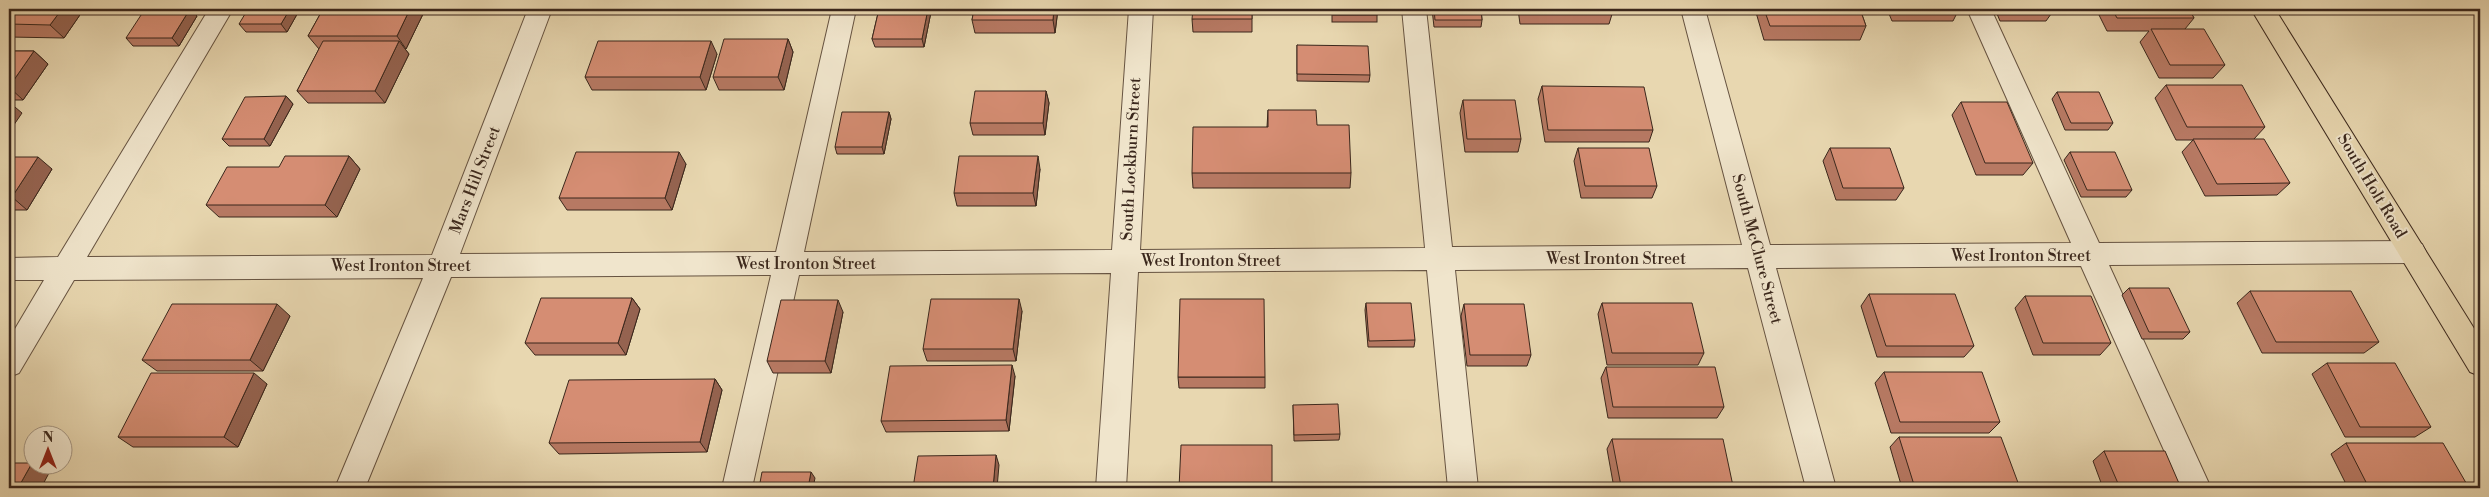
<svg xmlns="http://www.w3.org/2000/svg" width="2489" height="497" font-family="'Libre Bodoni',serif">
	<style>
		.lines { fill: none; stroke-linecap: round; stroke-linejoin: round }
		.minor-casing { stroke: #665341; stroke-width: 2 }
		.major-casing { stroke: #3a271c; stroke-width: 2 }
		.minor { fill: #f0e5cc; fill-rule: evenodd }
		.major { fill: #e8d7b0; fill-rule: evenodd }
		.wall { fill: #b77963; stroke: #3a271c }
		.shaded-wall { fill: #956350; stroke: #3a271c }
		.building { fill: #d58d73; stroke: #3a271c }
		.labels { text-anchor: middle; dominant-baseline: central; stroke-width: 4; stroke-linejoin: round; paint-order: stroke }
		.street-label { font-size: 16px; fill: #3a271c; stroke: #f0e5cc }
	</style>
	<rect width="100%" height="100%" fill="#e8d7b0"/>
	<filter id="stains"><feTurbulence type="fractalNoise" baseFrequency=".004" numOctaves="4"/><feColorMatrix values="0 0 0 0 .2 0 0 0 0 .09 0 0 0 0 .02 0 0 0 .5 -.17"/></filter>
	<radialGradient id="worn" r=".72"><stop offset=".6" stop-color="#630" stop-opacity="0"/><stop offset="1" stop-color="#630" stop-opacity=".3"/></radialGradient>
	<g class="lines">
		<g class="minor-casing">
			<path id="minor" d="M209 9H233L87 257 432 255 528 9H552L460 254 776 252 832 9H856L804 252 1112 250 1129 9H1153L1140 250 1425 248 1402 9H1426L1452 247 1742 245 1681 9H1705L1770 245 2071 243 1967 9H1991L2099 243 2412 241 2422 244 2426 252 2422 260 2412 263 2109 265 2211 488H2181L2081 266 1776 268 1836 488H1806L1748 268 1455 270 1478 488H1448L1427 270 1138 272 1126 488H1096L1111 273 799 275 752 488H722L771 275 451 277 365 488H335L423 278 74 280 19 373 9 377V339L44 280H9V258L58 257Z"/>
		</g>
		<g class="major-casing">
			<path id="major" d="M2251 9H2275L2480 338V376L2470 372Z"/>
		</g>
		<use href="#minor" class="minor"/>
		<use href="#major" class="major"/>
	</g>
	<g class="wall">
		<path d="M9 9H84L64 38 9 37Z"/>
		<path d="M300 9 287 32H246L239 24Z"/>
		<path d="M323 9H422L424 12 406 49H405L409 54 385 103H308L297 91 319 49 308 36Z"/>
		<path d="M879 9H930L931 12 924 47H875L872 39Z"/>
		<path d="M974 9H1058L1055 33H975L972 20Z"/>
		<path d="M1252 9V32H1193L1192 19Z"/>
		<rect x="1332" y="9" width="45" height="13"/>
		<path d="M1432 9H1481L1482 20 1481 27H1434Z"/>
		<path d="M1518 9H1613V11L1609 24H1520Z"/>
		<path d="M1755 9H1860L1866 26 1860 40H1764Z"/>
		<path d="M1887 9H1955L1957 13 1953 21H1892Z"/>
		<path d="M1995 9H2048L2051 14 2046 21H2000Z"/>
		<path d="M2096 9H2189L2194 18 2185 29 2225 65 2213 78H2159L2140 42 2149 31H2107Z"/>
		<path d="M197 16 179 46H133L126 38Z"/>
		<path d="M788 39 793 52 784 90H719L713 77Z"/>
		<path d="M1297 45 1370 75 1369 82 1297 81Z"/>
		<path d="M9 51H34L48 64 23 100H9Z"/>
		<path d="M717 54 706 90H592L585 77Z"/>
		<path d="M2166 85 2265 127 2254 139 2290 183 2277 195 2205 196 2182 152 2193 140H2176L2155 98Z"/>
		<path d="M1542 86 1653 130 1649 142H1545L1538 99Z"/>
		<path d="M1046 91 1049 103 1045 135H973L970 123Z"/>
		<path d="M2057 92 2113 123 2108 130H2065L2052 99Z"/>
		<path d="M286 96 293 104 270 146H229L222 139Z"/>
		<path d="M1463 100 1521 139 1518 152H1465L1460 113Z"/>
		<path d="M1961 102 2033 163 2023 175H1976L1952 115Z"/>
		<path d="M1268 110 1317 125 1351 173 1350 188H1193L1192 173 1267 127Z"/>
		<path d="M889 112 891 119 884 154H837L835 147Z"/>
		<path d="M1578 148 1657 186 1652 198H1581L1574 161Z"/>
		<path d="M1830 148 1904 188 1896 200H1836L1823 161Z"/>
		<path d="M2070 152 2132 190 2126 197H2081L2064 160Z"/>
		<path d="M349 156 360 169 337 217H219L206 205Z"/>
		<path d="M9 157 52 169 27 210H9Z"/>
		<path d="M686 164 672 210H567L559 198Z"/>
		<path d="M1040 169 1036 206H957L954 193Z"/>
		<path d="M2129 288 2190 332 2183 339H2142L2122 295Z"/>
		<path d="M2250 291 2379 342 2364 353H2262L2237 303Z"/>
		<path d="M1869 294 1974 346 1964 357H1877L1861 306Z"/>
		<path d="M2025 296 2111 343 2100 355H2033L2015 308Z"/>
		<path d="M632 298 640 309 626 355H535L525 343Z"/>
		<path d="M1366 303 1415 340 1414 347H1368L1365 310Z"/>
		<path d="M1602 303 1704 353 1698 365H1607L1598 314Z"/>
		<path d="M1464 304 1531 355 1527 366H1467L1461 316Z"/>
		<path d="M1022 311 1016 361H927L923 349Z"/>
		<path d="M843 312 831 373H773L767 361Z"/>
		<path d="M290 316 263 371H157L142 360Z"/>
		<path d="M2327 363 2431 427 2415 437H2345L2312 374Z"/>
		<path d="M1606 367 1724 407 1717 418H1608L1601 378Z"/>
		<path d="M1884 372 2000 422 1989 433H1891L1875 383Z"/>
		<path d="M1015 376 1009 431 886 432 881 421Z"/>
		<path d="M1178 377H1265V388H1179Z"/>
		<path d="M715 379 722 390 707 452 559 454 549 443Z"/>
		<path d="M267 384 238 447H133L118 437Z"/>
		<path d="M1293 405 1340 434 1339 440 1294 441Z"/>
		<path d="M1899 437 2020 488H1902L1890 447Z"/>
		<path d="M1612 439 1733 486 1732 488H1614L1607 449Z"/>
		<path d="M2346 443 2469 488H2348L2331 454Z"/>
		<path d="M2104 451 2181 488H2103L2093 461Z"/>
	</g>
	<g class="shaded-wall">
		<path d="M62 9H84L64 38 50 25Z"/>
		<path d="M190 9H191L197 16 179 46 172 38Z"/>
		<path d="M290 9H300L287 32 281 24Z"/>
		<path d="M410 9H422L424 12 406 49 397 36Z"/>
		<path d="M928 9H930L931 12 924 47 922 39Z"/>
		<path d="M1054 9H1058L1055 33 1053 20Z"/>
		<path d="M788 39 793 52 784 90 778 77Z"/>
		<path d="M399 41 409 54 385 103 375 91Z"/>
		<path d="M711 41 717 54 706 90 700 77Z"/>
		<path d="M34 51 48 64 23 100 9 87Z"/>
		<path d="M1046 91 1049 103 1045 135 1043 123Z"/>
		<path d="M286 96 293 104 270 146 264 139Z"/>
		<path d="M9 102 22 113 9 132Z"/>
		<path d="M889 112 891 119 884 154 882 147Z"/>
		<path d="M679 152 686 164 672 210 665 198Z"/>
		<path d="M349 156 360 169 337 217 325 205Z"/>
		<path d="M1038 156 1040 169 1036 206 1033 193Z"/>
		<path d="M38 157 52 169 27 210 12 197Z"/>
		<path d="M632 298 640 309 626 355 618 343Z"/>
		<path d="M1019 299 1022 311 1016 361 1013 349Z"/>
		<path d="M838 300 843 312 831 373 825 361Z"/>
		<path d="M277 304 290 316 263 371 250 360Z"/>
		<path d="M1012 365 1015 376 1009 431 1006 420Z"/>
		<path d="M254 373 267 384 238 447 224 437Z"/>
		<path d="M715 379 722 390 707 452 700 442Z"/>
		<path d="M996 455 999 465 997 488H993Z"/>
		<path d="M32 463V464H36L49 473 41 488H18Z"/>
		<path d="M811 472 815 478 813 488H808Z"/>
	</g>
	<g class="building">
		<path d="M9 9H62L50 25 9 24Z"/>
		<path d="M145 9H190L172 38H126Z"/>
		<path d="M248 9H290L281 24H239Z"/>
		<path d="M323 9H410L397 36H308Z"/>
		<path d="M879 9H928L922 39H872Z"/>
		<path d="M974 9H1054L1053 20H972Z"/>
		<path d="M1193 9H1252V19H1192Z"/>
		<rect x="1333" y="9" width="44" height="6"/>
		<path d="M1434 9H1481L1482 20H1435Z"/>
		<path d="M1523 9H1613V11H1524Z"/>
		<path d="M1764 9H1860L1866 26H1770Z"/>
		<path d="M1894 9H1955L1957 13 1896 14Z"/>
		<path d="M2003 9H2048L2051 14H2005Z"/>
		<path d="M2112 9H2189L2194 18H2117Z"/>
		<path d="M2151 29H2204L2225 65H2170Z"/>
		<path d="M724 39H788L778 77H713Z"/>
		<path d="M323 41H399L375 91H297Z"/>
		<path d="M598 41H711L700 77H585Z"/>
		<path d="M1297 45 1368 46 1370 75 1297 74Z"/>
		<path d="M9 51H34L9 87Z"/>
		<path d="M2166 85H2242L2265 127H2187Z"/>
		<path d="M1542 86 1644 87 1653 130H1548Z"/>
		<path d="M975 91H1046L1043 123H970Z"/>
		<path d="M2057 92H2099L2113 123H2071Z"/>
		<path d="M286 96 264 139H222L245 97Z"/>
		<path d="M1463 100H1515L1521 139H1467Z"/>
		<path d="M1961 102H2007L2033 163H1985Z"/>
		<path d="M1268 110H1316L1317 125H1349L1351 173H1192L1193 127H1268Z"/>
		<path d="M842 112H889L882 147H835Z"/>
		<path d="M2193 139H2264L2290 183 2217 184Z"/>
		<path d="M1578 148H1649L1657 186H1585Z"/>
		<path d="M1830 148H1890L1904 188H1843Z"/>
		<path d="M576 152H679L665 198H559Z"/>
		<path d="M2070 152H2115L2132 190H2087Z"/>
		<path d="M285 156H349L325 205H206L227 167H279Z"/>
		<path d="M959 156H1038L1033 193H954Z"/>
		<path d="M9 157H38L12 197H9Z"/>
		<path d="M2129 288H2169L2190 332H2149Z"/>
		<path d="M2250 291H2351L2379 342H2276Z"/>
		<path d="M1869 294H1955L1974 346H1886Z"/>
		<path d="M2025 296H2091L2111 343H2043Z"/>
		<path d="M541 298H632L618 343H525Z"/>
		<path d="M931 299H1019L1013 349H923Z"/>
		<path d="M1180 299H1264L1265 377H1178Z"/>
		<path d="M781 300H838L825 361H767Z"/>
		<path d="M1366 303H1411L1415 340 1369 341Z"/>
		<path d="M1602 303H1692L1704 353H1612Z"/>
		<path d="M172 304H277L250 360H142Z"/>
		<path d="M1464 304H1524L1531 355H1470Z"/>
		<path d="M2327 363H2395L2431 427H2360Z"/>
		<path d="M1012 365 1006 420 881 421 890 366Z"/>
		<path d="M1606 367H1715L1724 407H1613Z"/>
		<path d="M1884 372H1982L2000 422H1900Z"/>
		<path d="M151 373H254L224 437H118Z"/>
		<path d="M715 379 700 442 549 443 569 380Z"/>
		<path d="M1338 404 1340 434 1294 435 1293 405Z"/>
		<path d="M1899 437H2001L2020 488H1915Z"/>
		<path d="M1612 439H1723L1733 486H1621Z"/>
		<path d="M2346 443H2443L2469 488H2369Z"/>
		<path d="M1181 445H1272V488H1179Z"/>
		<path d="M2104 451H2165L2181 488H2120Z"/>
		<path d="M996 455 993 488H913L918 456Z"/>
		<path d="M9 463H32L18 488H9Z"/>
		<path d="M762 472H811L808 488H759Z"/>
	</g>
	<g class="labels">
		<g class="street-label">
			<text transform="translate(1131 159) rotate(-87)">South Lockburn Street</text>
			<text transform="translate(475 180) rotate(-69)">Mars Hill Street</text>
			<text transform="translate(2372 186) rotate(59)">South Holt Road</text>
			<text transform="translate(1757 249) rotate(75)">South McClure Street</text>
			<text x="2021" y="256">West Ironton Street</text>
			<text x="1616" y="259">West Ironton Street</text>
			<text x="1211" y="261">West Ironton Street</text>
			<text x="806" y="264">West Ironton Street</text>
			<text x="401" y="266">West Ironton Street</text>
		</g>
	</g>
	<rect width="2489" height="497" fill="none" stroke="#e8d7b0" stroke-width="30"/>
	<rect x="10" y="10" width="2469" height="477" fill="none" stroke="#3a271c" stroke-width="2.5"/>
	<rect x="15" y="15" width="2459" height="467" fill="none" stroke="#3a271c"/>
	<g transform="translate(48 450)"><circle r="24" fill="#f0e5cc" stroke="#a79986"/>
	<path d="M0-4L9 19L0 12L-9 19Z" fill="#8f2418"/>
	<text y="-8" font-size="14" font-weight="bold" text-anchor="middle" fill="#3a271c">N</text>
	</g>
	<rect width="100%" height="100%" filter="url(#stains)"/>
	<rect width="100%" height="100%" fill="url(#worn)"/>
</svg>
